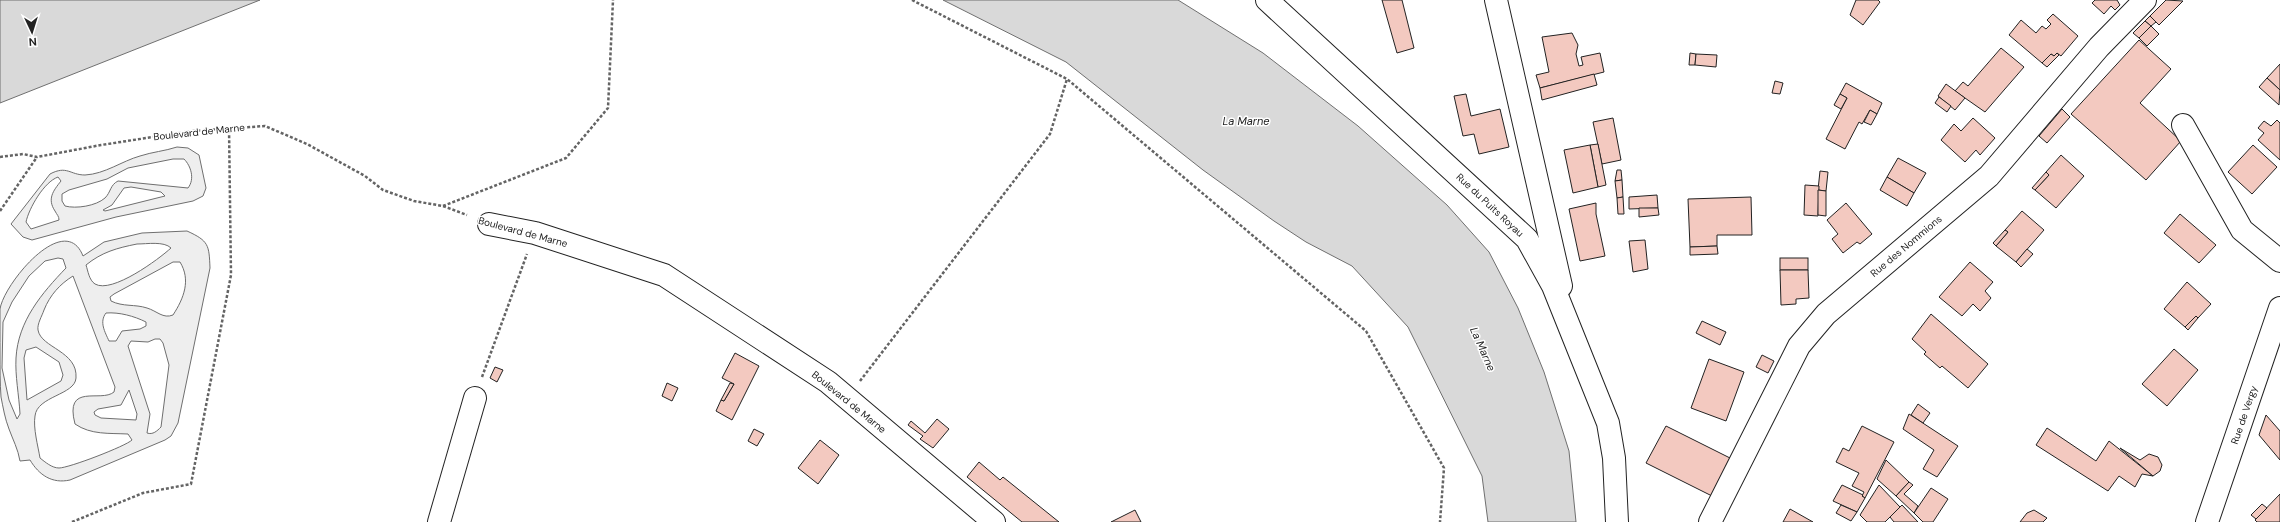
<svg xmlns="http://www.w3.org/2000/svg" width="2280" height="522" font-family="'DM Sans',sans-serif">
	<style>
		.green { fill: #eee; stroke: #6f6f6f; fill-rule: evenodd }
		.water { fill: #d9d9d9; stroke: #6f6f6f }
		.building { fill: #f3c9c0; stroke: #222 }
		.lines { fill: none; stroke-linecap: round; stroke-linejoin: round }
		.minor-casing { stroke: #222; stroke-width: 24 }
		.major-casing { stroke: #222; stroke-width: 24 }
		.path { stroke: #646464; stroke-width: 2.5; stroke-dasharray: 3 2; stroke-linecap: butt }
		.minor { stroke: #fff; stroke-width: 22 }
		.major { stroke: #fff; stroke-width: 22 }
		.labels { text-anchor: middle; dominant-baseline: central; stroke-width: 3; stroke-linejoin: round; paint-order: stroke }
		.street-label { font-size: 10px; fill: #222; stroke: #fff }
		.water-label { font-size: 11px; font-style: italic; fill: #222; stroke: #fff }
	</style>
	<rect width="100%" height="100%" fill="#fff"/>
	<g class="green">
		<path d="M177 147 188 148 199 155 206 188 203 196 193 201 116 217 32 240 23 237 11 224 50 174C67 165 70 175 85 175 105 174 122 161 140 156 152 152 165 151 177 147ZM173 159H184C191 166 195 179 188 188L118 181C110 185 111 192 105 198 96 206 76 209 65 206L62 201V194L69 190 107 179 128 168ZM58 177 61 181C53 191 47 199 55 211 57 215 59 216 59 220L31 229 26 222C29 208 44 182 58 177ZM131 187 161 192 165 196 105 211 103 210 112 205 124 188Z"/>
		<path d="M187 231C209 241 209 245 210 268L178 423 171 436 165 440 70 480C52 484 39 475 30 460L20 461C18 449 13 440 9 429 5 419 3 407 1 397 0 384 0 368 0 354 0 339 0 323 0 309 4 283 65 210 83 256L104 242 142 233ZM137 244C147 244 164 241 171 248 159 259 112 294 95 284 89 280 88 271 86 265 102 252 117 248 137 244ZM58 258 63 259 66 268C42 293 18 321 16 358 15 376 19 395 20 414L17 419 9 400 2 368 3 322 12 302 29 276 45 261ZM173 262H180C191 280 184 298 173 315 163 319 157 311 147 308 135 304 123 307 111 301L110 297 114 294ZM73 276 115 387 114 392C101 403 64 382 75 424 91 435 109 433 128 434L132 440C126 446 69 468 59 468 52 468 45 462 40 458 38 446 33 428 35 416 37 396 75 395 76 378 78 351 41 348 38 330 37 324 42 316 44 310 50 295 60 284 73 276ZM106 313C119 312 134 316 146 322V326L140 329 122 331 116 341H109C105 332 99 322 106 313ZM155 339H160L163 343 169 365 161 427C157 431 153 435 147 433L150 414 128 346 131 341 148 342ZM36 347 59 362 63 375 61 381 27 400 24 358 26 350ZM129 390 137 414 136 420 101 418 95 415 94 412 98 409 121 405Z"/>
	</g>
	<g class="water">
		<path d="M0 0H260L0 103Z"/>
		<path d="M943 0H1178L1263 53 1358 126 1447 205 1489 252 1518 308 1544 372 1569 451 1576 522H1488L1482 476 1408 327 1352 266 1306 242 1274 221 1203 170 1066 62Z"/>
	</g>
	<g class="building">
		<path d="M1382 0H1402L1414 48 1397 53Z"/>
		<path d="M1856 0H1878L1880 2 1863 25 1850 15Z"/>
		<path d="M2095 0H2117L2120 5 2115 10 2111 6 2104 14 2092 3Z"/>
		<path d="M2166 0 2183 1 2159 25 2150 16Z"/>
		<path d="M2053 14 2078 36 2061 56 2057 53 2054 56 2051 54 2042 63 2009 35 2021 20 2036 33 2042 26 2046 29 2051 24 2047 20Z"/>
		<path d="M2150 16 2156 22 2151 26 2145 21Z"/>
		<path d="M2145 21 2151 26 2139 38 2133 33Z"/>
		<path d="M2151 26 2159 34 2147 46 2139 38Z"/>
		<path d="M1572 33 1578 45 1576 54 1579 66 1583 65 1581 57 1600 53 1604 72 1540 88 1536 75 1549 72 1542 37Z"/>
		<path d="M2139 40 2171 69 2140 103 2181 141 2146 180 2071 114Z"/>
		<path d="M2001 48 2024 67 1985 112 1955 91 1963 82 1968 86Z"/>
		<path d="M1690 53 1696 54 1695 65H1689Z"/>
		<path d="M2057 53 2059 55 2047 67 2042 63 2051 54 2054 56Z"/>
		<path d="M1696 54 1717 55 1716 67 1695 65Z"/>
		<path d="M2280 64V90L2267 78Z"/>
		<path d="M1594 74 1597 85 1542 100 1540 88Z"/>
		<path d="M2267 78 2280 90 2279 105 2259 87Z"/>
		<path d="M1775 81 1783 83 1780 94 1772 93Z"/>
		<path d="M1846 83 1882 103 1877 114 1870 110 1862 124 1859 122 1845 149 1826 139 1847 98 1840 94Z"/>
		<path d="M1946 84 1965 98 1955 110 1938 96Z"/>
		<path d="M1466 94 1471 116 1500 109 1509 147 1479 154 1474 134 1463 136 1454 96Z"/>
		<path d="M1840 94 1847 98 1841 109 1834 105Z"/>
		<path d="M1939 97 1951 106 1947 112 1935 103Z"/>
		<path d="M2062 109 2070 117 2047 143 2039 136Z"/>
		<path d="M1870 110 1877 114 1871 125 1864 122Z"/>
		<path d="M1613 118 1621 160 1602 164 1593 122Z"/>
		<path d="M1973 118 1995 138 1980 155 1976 150 1965 162 1941 140 1954 124 1961 131Z"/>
		<path d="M2277 120 2280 123V160L2258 140 2264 133 2258 128 2264 121 2271 126Z"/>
		<path d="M1598 144 1606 185 1598 187 1590 145Z"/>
		<path d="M1590 145 1598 187 1573 193 1564 150Z"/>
		<path d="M2253 145 2277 167 2252 194 2228 172Z"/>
		<path d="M2061 155 2084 176 2056 208 2035 190 2049 175 2046 172Z"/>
		<path d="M1898 158 1926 173 1914 193 1887 177Z"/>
		<path d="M1617 170H1621L1622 180 1615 181Z"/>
		<path d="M1820 171 1828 172 1826 191 1818 190Z"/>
		<path d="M2046 172 2049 175 2035 190 2032 188Z"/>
		<path d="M1887 177 1914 193 1907 206 1880 190Z"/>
		<path d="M1622 180 1623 197 1617 198 1615 181Z"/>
		<path d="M1805 185 1819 186 1818 216 1804 215Z"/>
		<path d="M1818 190 1826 191V216L1818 215Z"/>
		<path d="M1657 195 1658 208 1629 209V197Z"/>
		<path d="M1623 197 1624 214H1618L1617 198Z"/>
		<path d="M1751 197 1752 235H1717V246L1690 247 1688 199Z"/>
		<path d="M1596 203V214L1605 256 1580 261 1569 209Z"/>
		<path d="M1846 203 1872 234 1860 244 1857 242 1843 253 1832 239 1838 234 1827 220Z"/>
		<path d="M1639 208H1658L1659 215 1639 217Z"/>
		<path d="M2022 211 2044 230 2016 262 1996 246 2008 232 2005 230Z"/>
		<path d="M2180 214 2216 245 2199 263 2164 233Z"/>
		<path d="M2005 230 2008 232 1996 246 1993 243Z"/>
		<path d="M1645 240 1648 269 1633 272 1629 241Z"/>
		<path d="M1717 246 1718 254 1690 255V247Z"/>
		<path d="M2027 249 2033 254 2021 267 2016 262Z"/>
		<rect x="1780" y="258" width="28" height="12"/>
		<path d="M1970 262 1993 282 1985 291 1991 298 1980 311 1973 304 1962 316 1939 297Z"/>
		<path d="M1780 270H1808L1809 298 1796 299V304L1781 305Z"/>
		<path d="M2187 282 2211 304 2198 318 2196 316 2185 327 2164 309Z"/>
		<path d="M1931 314 1988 364 1968 388 1942 366 1940 368 1924 354 1926 352 1912 339Z"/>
		<path d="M2196 316 2198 318 2188 330 2185 327Z"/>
		<path d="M1702 321 1726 332 1720 345 1696 333Z"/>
		<path d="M2174 349 2198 370 2167 406 2142 384Z"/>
		<path d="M735 353 759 366 732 420 716 411 721 400 724 401 734 384 722 378Z"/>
		<path d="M1762 355 1774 361 1768 373 1756 367Z"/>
		<path d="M1709 359 1744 372 1726 421 1691 408Z"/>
		<path d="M495 367 503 370 497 382 490 378Z"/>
		<path d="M667 383 678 388 672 401 662 396Z"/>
		<path d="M730 383 734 384 724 401 721 400Z"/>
		<path d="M1918 404 1930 413 1923 423 1911 415Z"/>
		<path d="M1909 414 1958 446 1937 477 1923 469 1934 450 1903 429Z"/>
		<path d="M2266 415 2280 431V460L2259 435Z"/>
		<path d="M937 419 949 429 933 448 920 439 923 436 908 425 911 421 925 433Z"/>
		<path d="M1666 426 1730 458 1712 496 1646 463Z"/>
		<path d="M1862 426 1894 442 1865 498 1862 496 1864 492 1852 486 1859 473 1836 462 1843 448 1849 451Z"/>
		<path d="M2047 428 2096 461 2109 441 2153 476 2142 474 2135 487 2119 476 2108 491 2036 445Z"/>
		<path d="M754 429 764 434 757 446 748 441Z"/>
		<path d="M820 440 839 455 818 484 798 468Z"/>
		<path d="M2120 448 2140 460 2149 454 2158 457 2162 465 2160 471 2153 476Z"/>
		<path d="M1886 460 1909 482 1896 496 1877 479Z"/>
		<path d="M979 462 1000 480 1003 477 1059 522H1022L967 477Z"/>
		<path d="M1909 482 1913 485 1904 494 1918 506 1914 513 1896 496Z"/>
		<path d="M1842 485 1863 495 1862 496 1865 498 1857 512 1833 501Z"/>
		<path d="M1879 485 1900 507 1885 522H1867L1860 515Z"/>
		<path d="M1931 488 1948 499 1933 522H1923L1914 513Z"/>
		<path d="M2280 494V522H2257L2255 520Z"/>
		<path d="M2262 504 2267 508 2256 519 2251 515Z"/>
		<path d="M1841 505 1857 512 1851 521 1836 513Z"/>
		<path d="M1902 505 1918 522H1894L1890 517Z"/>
		<path d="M1790 509 1813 522H1783Z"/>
		<path d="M1135 510 1141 522H1111Z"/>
		<path d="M2034 510 2047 518 2043 522H2020L2027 513Z"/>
	</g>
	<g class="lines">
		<g class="minor-casing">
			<g id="minor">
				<path d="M1267 0 1527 239 1553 286 1608 423 1614 458 1617 522"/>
				<path d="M1496 0 1561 286"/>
				<path d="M2183 125 2242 230 2280 261"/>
				<path d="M489 224 535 233 664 275 828 382 994 522"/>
				<path d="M439 522 475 398"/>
				<path d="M1710 522 1799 346 1826 314 1989 176 2099 47 2145 0"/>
			</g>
		</g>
		<g class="major-casing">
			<path id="major" d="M2207 522 2280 308"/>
		</g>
		<g class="path">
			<path d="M912 0 1067 79 1366 331 1444 468 1440 522"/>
			<path d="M0 157 23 154 37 157 101 145 192 131 265 126 307 144 365 176 383 190 414 201 443 206 467 215"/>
			<path d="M443 206 566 158 608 108 613 0"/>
			<path d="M0 211 37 157"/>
			<path d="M482 377 527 254"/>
			<path d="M860 381 1050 134 1067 79"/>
			<path d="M72 522 143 493 191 484 231 275 229 127"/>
		</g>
		<use href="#minor" class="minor"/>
		<use href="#major" class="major"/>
	</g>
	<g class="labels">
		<g class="street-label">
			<text transform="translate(199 132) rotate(-6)">Boulevard de Marne</text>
			<text transform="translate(1490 205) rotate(43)">Rue du Puits Royau</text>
			<text transform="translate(523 232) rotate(15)">Boulevard de Marne</text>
			<text transform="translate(1906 246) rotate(-40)">Rue des Nommions</text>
			<text transform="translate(849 402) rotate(39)">Boulevard de Marne</text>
			<text transform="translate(2244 415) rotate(-71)">Rue de Vergy</text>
		</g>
		<g class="water-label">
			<text x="1246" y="121">La Marne</text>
			<text transform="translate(1483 349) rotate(66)">La Marne</text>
		</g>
	</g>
	<g transform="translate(32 32) rotate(176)" stroke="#ffffff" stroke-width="3" paint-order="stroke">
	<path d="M0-3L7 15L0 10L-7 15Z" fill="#222222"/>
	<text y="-6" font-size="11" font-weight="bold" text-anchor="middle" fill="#222222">N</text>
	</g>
</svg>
